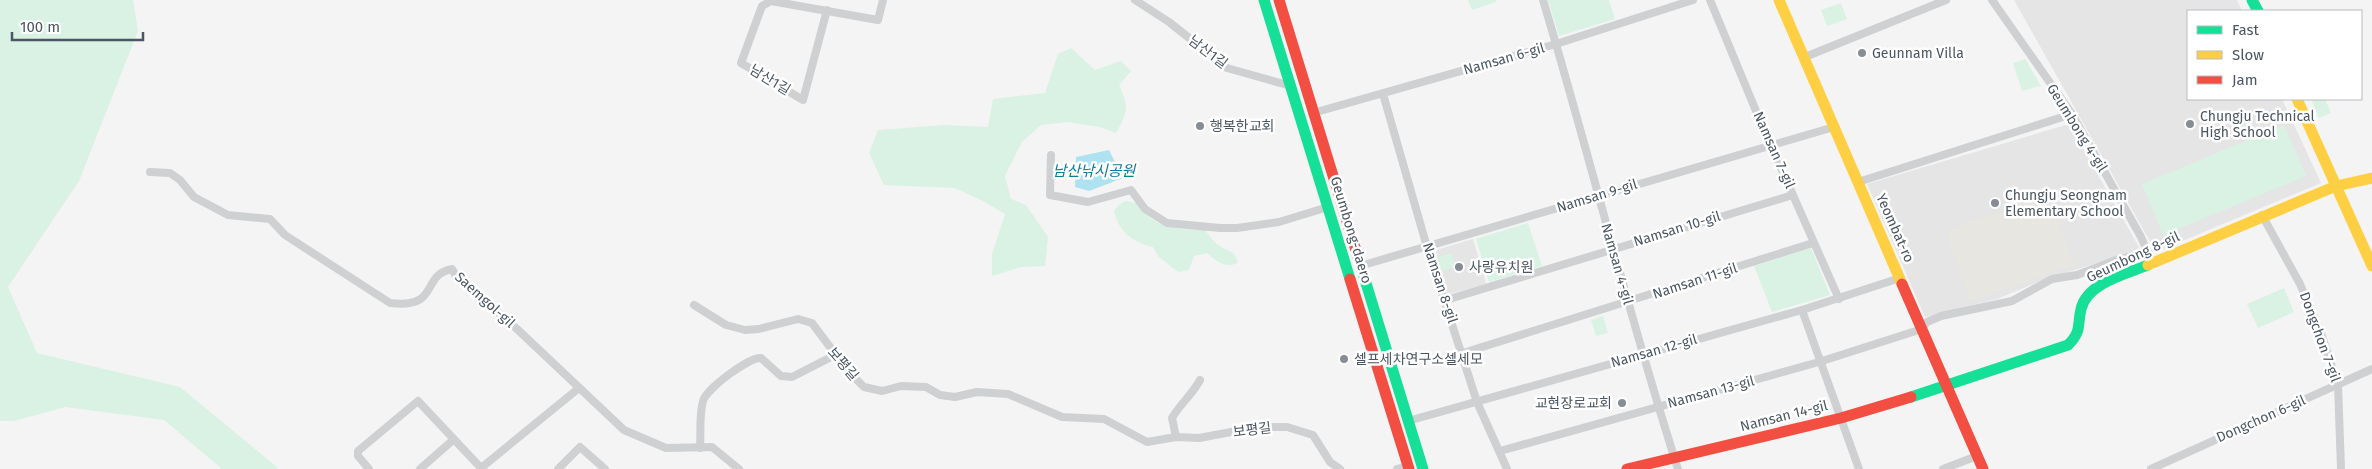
<svg xmlns="http://www.w3.org/2000/svg" width="2372" height="469" font-family="'Fira Sans','Noto Sans KR',sans-serif">
	<style>
		.education { fill: #e6e5e6 }
		.green { fill: #d9f2e3 }
		.sand { fill: #e7e6e1 }
		.water { fill: #aee2f0 }
		.lines { fill: none; stroke-linecap: round; stroke-linejoin: round }
		.street { stroke: #ced0d2; stroke-width: 8 }
		.fast { stroke: #16e098; stroke-width: 11 }
		.slow { stroke: #ffcf43; stroke-width: 11 }
		.jam { stroke: #f24e42; stroke-width: 11 }
		.poi-dot { fill: #868d94; stroke: #fff; stroke-width: 2 }
		.labels { text-anchor: middle; dominant-baseline: central; stroke-width: 5; stroke-linejoin: round; paint-order: stroke }
		.street-label { font-size: 14px; fill: #4a5661; stroke: #fff }
		.poi-label { font-size: 14px; fill: #4a5661; stroke: #fff; text-anchor: start }
		.water-label { font-size: 15px; font-style: italic; fill: #0c7c9b; stroke: #fff }
	</style>
	<rect width="100%" height="100%" fill="#f4f4f4"/>
	<g class="education">
		<path d="M2014 0H2237L2242 11H2188V99H2282L2321 183 2156 252Z"/>
		<path d="M2069 124 2140 249 2041 281 1997 299 1925 317 1867 184Z"/>
		<path d="M1473 239 1486 284 1446 295 1433 251Z"/>
	</g>
	<g class="green">
		<path d="M0 0H133L138 31 79 181 8 287 37 353 180 387 277 467 276 469H222L164 420 65 407 14 421H0Z"/>
		<path d="M1468 0H1496V2L1472 10Z"/>
		<path d="M1548 0H1609L1615 19 1559 36Z"/>
		<path d="M1841 3 1847 19 1827 26 1821 10Z"/>
		<path d="M1071 48 1095 70 1121 61 1131 71 1119 85C1129 107 1128 112 1116 133L1100 127 1067 122 1041 125 1022 142 1005 176 1011 199 1026 205 1048 237 1045 266 1021 267 992 276V254L1005 214 981 200 954 188 884 185 869 153 878 130 944 125 988 127 993 99 1045 93 1058 54Z"/>
		<path d="M2025 59 2041 86 2022 91 2013 63Z"/>
		<path d="M2311 99H2325L2331 113 2319 118Z"/>
		<path d="M2284 125 2306 176 2163 235 2142 184Z"/>
		<path d="M1126 201 1136 203C1155 229 1175 229 1205 230 1209 235 1214 243 1220 246 1229 252 1233 249 1238 262 1227 270 1216 261 1207 253L1194 256 1189 270 1178 272 1158 256 1153 247C1132 242 1119 232 1114 211L1120 204Z"/>
		<path d="M1528 223 1542 266 1489 282 1476 239Z"/>
		<path d="M1811 248 1830 295 1772 312 1754 266Z"/>
		<path d="M1452 253 1456 267 1442 271 1438 257Z"/>
		<path d="M2284 288 2294 312 2258 328 2247 304Z"/>
		<path d="M1603 316 1608 333 1596 336 1591 320Z"/>
	</g>
	<path class="sand" d="M2049 195 2073 265 1970 301 1946 231Z"/>
	<path class="water" d="M1109 150 1123 178 1089 191 1075 187 1076 157Z"/>
	<g class="lines">
		<g class="street">
			<path d="M1135 0 1169 22 1227 68 1291 86"/>
			<path d="M1543 0C1590 156 1628 314 1678 469"/>
			<path d="M1710 0 1761 123 1839 299"/>
			<path d="M1992 0 2072 114 2141 237 2152 262"/>
			<path d="M827 10 803 100 741 63 762 6 771 1 878 20 883 0"/>
			<path d="M1805 57 1946 0"/>
			<path d="M1383 94 1427 247 1477 402 1507 469"/>
			<path d="M1313 113 1556 44 1693 0"/>
			<path d="M1051 155 1050 195 1088 202 1131 190 1145 209 1167 223 1220 228H1237L1279 222 1328 207"/>
			<path d="M150 172 170 173 180 180 194 197 228 215 270 219 285 235 390 303C441 309 420 275 452 269L457 278 517 329 624 430 666 448 712 447 739 469"/>
			<path d="M1858 182 2072 114"/>
			<path d="M2262 215 2300 284 2321 333 2338 385 2341 469"/>
			<path d="M1360 266 1834 127"/>
			<path d="M1446 300 1793 195"/>
			<path d="M694 305 726 325 745 330 759 329 798 319 812 323 848 371 864 387 882 391 901 386 926 387 940 395 955 397 977 392 1008 394 1062 417 1104 419 1147 442 1176 437 1199 438 1258 427H1287L1313 435 1330 462 1340 469"/>
			<path d="M1802 310 1859 469"/>
			<path d="M1463 353 1813 243"/>
			<path d="M1408 421 1802 310 1900 278"/>
			<path d="M1176 437 1172 418C1180 404 1192 395 1200 380"/>
			<path d="M700 448C701 433 699 415 703 401 706 389 749 357 761 358L781 376 792 377 835 355"/>
			<path d="M1500 451 1819 362 1922 329 1927 322 1941 316 2012 301 2052 279 2077 275 2116 260 2148 252"/>
			<path d="M369 469 358 456V451L418 401 481 468 579 388"/>
			<path d="M420 469 453 440"/>
			<path d="M558 469 580 447 605 469"/>
			<path d="M1397 469 1408 466"/>
			<path d="M1943 469 1977 456"/>
			<path d="M2151 469 2372 369"/>
		</g>
		<g class="fast">
			<path d="M1264 0 1350 279"/>
			<path d="M2252 0 2258 11"/>
			<path d="M1358 257 1423 469"/>
			<path d="M1911 397 2068 345C2082 331 2077 326 2081 309 2087 283 2126 274 2148 265"/>
		</g>
		<g class="slow">
			<path d="M1779 0 1902 284"/>
			<path d="M2297 99 2372 266"/>
			<path d="M2148 265 2336 186 2372 178"/>
		</g>
		<g class="jam">
			<path d="M1279 0 1358 257"/>
			<path d="M1350 279 1409 469"/>
			<path d="M1902 284 1983 469"/>
			<path d="M1627 469 1841 418 1911 397"/>
		</g>
	</g>
	<g class="poi-dot">
		<circle cx="1862" cy="53" r="5"/>
		<circle cx="2190" cy="124" r="5"/>
		<circle cx="1200" cy="126" r="5"/>
		<circle cx="1995" cy="203" r="5"/>
		<circle cx="1459" cy="267" r="5"/>
		<circle cx="1344" cy="359" r="5"/>
		<circle cx="1622" cy="403" r="5"/>
	</g>
	<g class="labels">
		<g class="street-label">
			<text transform="translate(1208 52) rotate(37)">남산1길</text>
			<text transform="translate(1504 59) rotate(-16)">Namsan 6-gil</text>
			<text transform="translate(770 80) rotate(31)">남산1길</text>
			<text transform="translate(2077 128) rotate(58)">Geumbong 4-gil</text>
			<text transform="translate(1774 150) rotate(66)">Namsan 7-gil</text>
			<text transform="translate(1597 196) rotate(-17)">Namsan 9-gil</text>
			<text transform="translate(1895 228) rotate(66)">Yeombat-ro</text>
			<text transform="translate(1677 229) rotate(-17)">Namsan 10-gil</text>
			<text transform="translate(1351 230) rotate(73)">Geumbong-daero</text>
			<text transform="translate(2133 257) rotate(-25)">Geumbong 8-gil</text>
			<text transform="translate(1617 264) rotate(74)">Namsan 4-gil</text>
			<text transform="translate(1695 281) rotate(-18)">Namsan 11-gil</text>
			<text transform="translate(1440 283) rotate(72)">Namsan 8-gil</text>
			<text transform="translate(485 300) rotate(42)">Saemgol-gil</text>
			<text transform="translate(2320 337) rotate(70)">Dongchon 7-gil</text>
			<text transform="translate(1654 351) rotate(-16)">Namsan 12-gil</text>
			<text transform="translate(843 364) rotate(49)">보평길</text>
			<text transform="translate(1711 392) rotate(-15)">Namsan 13-gil</text>
			<text transform="translate(1784 416) rotate(-14)">Namsan 14-gil</text>
			<text transform="translate(2261 419) rotate(-24)">Dongchon 6-gil</text>
			<text transform="translate(1252 430) rotate(-7)">보평길</text>
		</g>
		<g class="poi-label">
			<text x="1872" y="53">Geunnam Villa</text>
			<text x="2200" y="116">Chungju Technical<tspan x="2200" dy="16">High School</tspan></text>
			<text x="1210" y="126">행복한교회</text>
			<text x="2005" y="195">Chungju Seongnam<tspan x="2005" dy="16">Elementary School</tspan></text>
			<text x="1469" y="267">사랑유치원</text>
			<text x="1354" y="359">셀프세차연구소셀세모</text>
			<text x="1612" y="403" text-anchor="end">교현장로교회</text>
		</g>
		<g class="water-label">
			<text x="1094" y="171">남산낚시공원</text>
		</g>
	</g>
	<rect x="2187" y="10" width="175" height="90" fill="#ffffff" stroke="#b7bbc0"/>
	<rect x="2197" y="26" width="25" height="8" fill="#16e098" stroke="#b7bbc0"/>
	<text x="2232" y="35" font-size="15" fill="#4a5661">Fast</text>
	<rect x="2197" y="51" width="25" height="8" fill="#ffcf43" stroke="#b7bbc0"/>
	<text x="2232" y="60" font-size="15" fill="#4a5661">Slow</text>
	<rect x="2197" y="76" width="25" height="8" fill="#f24e42" stroke="#b7bbc0"/>
	<text x="2232" y="85" font-size="15" fill="#4a5661">Jam</text>
	<path d="M12 32v8h131v-8" fill="none" stroke="#4a5661" stroke-width="2.5"/>
	<text x="20" y="32" font-size="15" fill="#4a5661" stroke="#ffffff" stroke-width="4" paint-order="stroke">100 m</text>
</svg>
